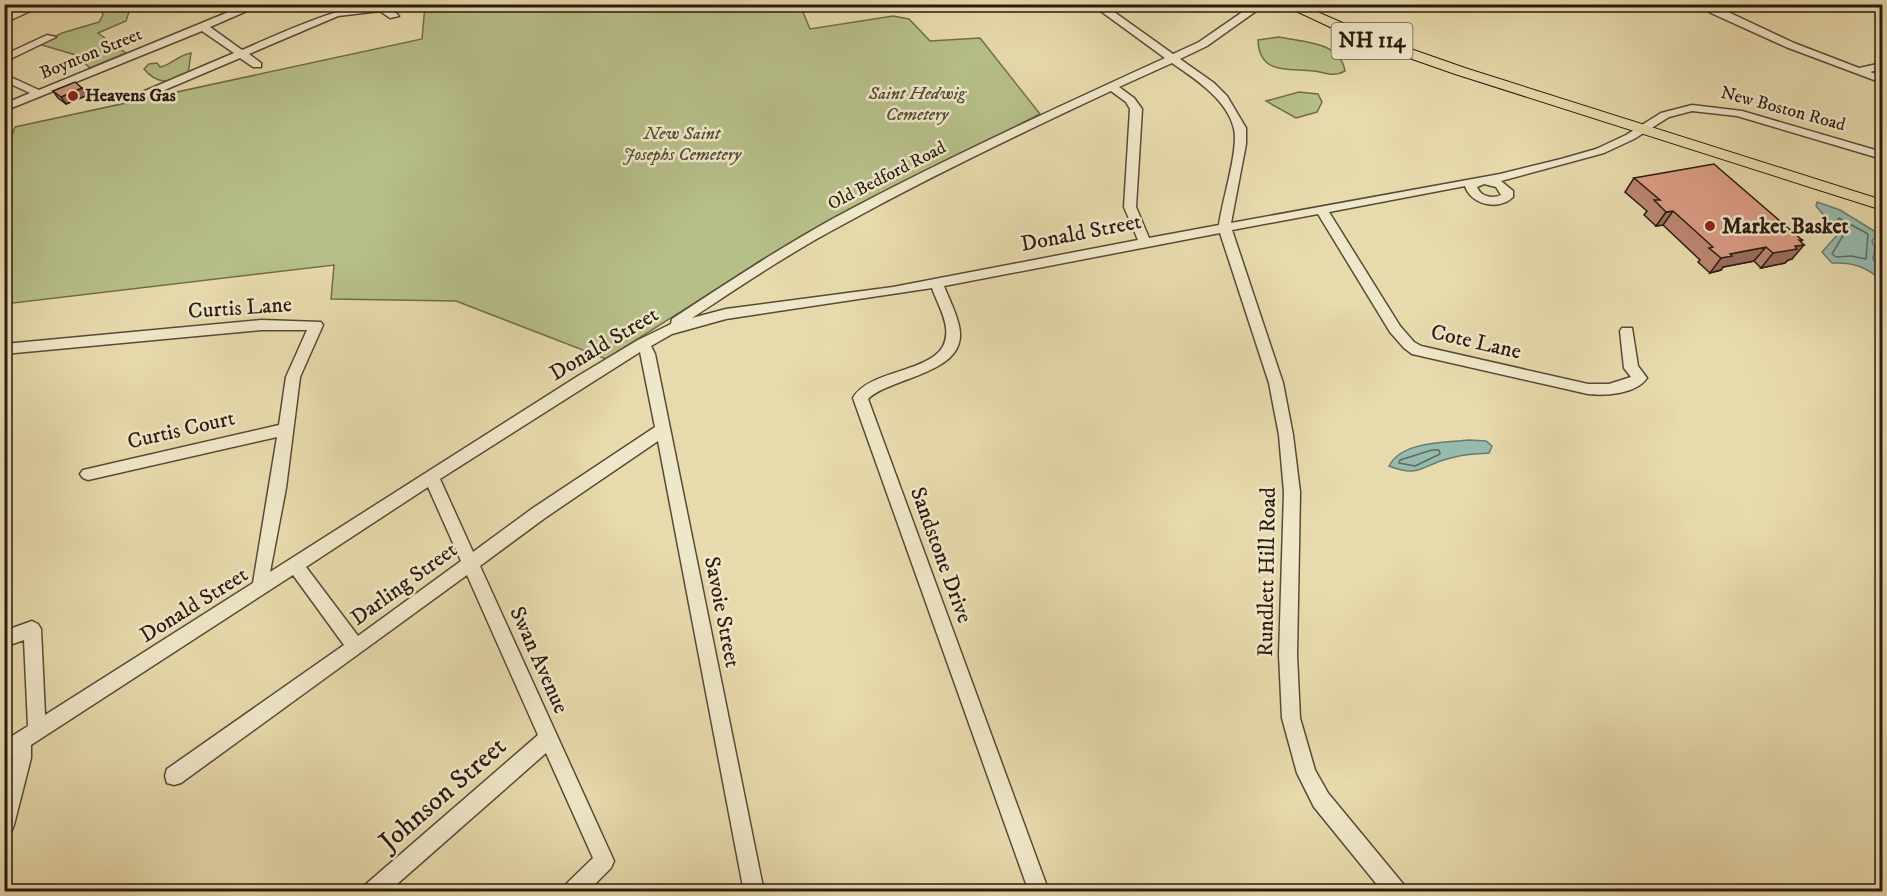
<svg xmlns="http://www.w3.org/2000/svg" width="1887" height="896" font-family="'IM FELL DW Pica',serif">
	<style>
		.green { fill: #b7bf89; stroke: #706c4c; stroke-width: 1.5 }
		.water { fill: #97baae; stroke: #6b7a6f; stroke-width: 1.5 }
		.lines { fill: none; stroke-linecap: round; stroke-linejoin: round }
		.shore { stroke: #606a5f; stroke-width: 1.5 }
		.minor-casing { stroke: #584a37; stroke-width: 3 }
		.major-casing { stroke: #291a10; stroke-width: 2 }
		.minor { fill: #efe7c9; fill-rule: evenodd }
		.major { fill: #e7daac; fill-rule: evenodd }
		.wall { fill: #bc8672; stroke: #291a10; stroke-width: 1.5 }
		.shaded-wall { fill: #996d5d; stroke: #291a10; stroke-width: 1.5 }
		.building { fill: #db9c85; stroke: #291a10; stroke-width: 1.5 }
		.poi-dot { fill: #8f2418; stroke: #efe7c9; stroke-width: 2 }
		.labels { text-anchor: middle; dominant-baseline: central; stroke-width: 5; stroke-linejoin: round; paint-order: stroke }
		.far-street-label { font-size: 18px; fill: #291a10; stroke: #efe7c9 }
		.far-park-label { font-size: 18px; font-style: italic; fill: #544c34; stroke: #efe7c9 }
		.far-poi-label { font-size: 18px; font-weight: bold; fill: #291a10; stroke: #efe7c9; text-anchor: start }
		.shield { fill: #efe7c9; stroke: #645848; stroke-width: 1.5 }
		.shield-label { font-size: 21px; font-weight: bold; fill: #291a10 }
		.poi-label { font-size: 22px; font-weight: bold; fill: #291a10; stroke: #efe7c9; text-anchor: start }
		.street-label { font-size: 22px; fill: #291a10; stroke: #efe7c9 }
		.near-street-label { font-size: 27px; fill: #291a10; stroke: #efe7c9 }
	</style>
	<rect width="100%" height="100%" fill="#e7daac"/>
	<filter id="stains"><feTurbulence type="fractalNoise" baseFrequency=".00333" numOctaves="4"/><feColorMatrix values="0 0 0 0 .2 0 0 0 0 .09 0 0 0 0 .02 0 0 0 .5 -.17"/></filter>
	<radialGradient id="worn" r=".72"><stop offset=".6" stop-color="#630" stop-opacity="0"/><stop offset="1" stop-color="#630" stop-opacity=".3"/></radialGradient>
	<g class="green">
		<path d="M135 5H153L129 12 126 21 98 33 126 53 90 68 76 55 42 45 44 42 62 33 99 22 103 15 101 9C114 7 121 8 135 5Z"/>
		<path d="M425 5H800L810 29 893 16 909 19 930 41 980 38 1040 114 878 196 777 251 606 359 456 301 331 299 334 265 5 304V154L15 127 422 39Z"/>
		<path d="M1279 37C1302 42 1340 41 1345 71 1334 78 1325 72 1313 71 1288 68 1259 75 1258 40Z"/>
		<path d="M191 53 188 74C171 83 157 85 144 69L149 64 157 63 160 67C170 66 178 55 191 53Z"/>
		<path d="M1299 92 1318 94 1322 102 1317 112 1296 118 1266 101Z"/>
	</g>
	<g class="water">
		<path d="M1817 202 1840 210 1879 234 1872 241 1875 248 1873 259 1882 270V280C1865 267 1854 262 1832 263L1822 252 1839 233 1816 206Z"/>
		<path d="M1469 440 1486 441 1492 446 1489 453C1474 454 1461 454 1447 459 1421 466 1419 478 1389 466 1402 441 1444 443 1469 440Z"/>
	</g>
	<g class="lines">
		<g class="shore">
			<path d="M1839 218 1868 234 1866 259 1851 256 1836 257 1832 254 1844 234 1837 221Z"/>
			<path d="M1432 450H1439L1440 454 1415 466 1399 463 1400 460Z"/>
		</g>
		<g class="minor-casing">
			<g id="minor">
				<path d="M32 4H46L4 23V16Z"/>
				<path d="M248 4H263L210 27 242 50C275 36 350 0 384 5 389 7 395 12 399 16L390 18 380 11 338 16 249 54 261 63V67H253L240 58 148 97H140V93L234 53 202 31 4 111V104L30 93 4 81V74L39 90Z"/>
				<path d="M1091 4H1103L1173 54 1199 42 1254 4H1266L1207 46 1180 59 1214 83 1227 96 1246 128V144L1231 223 1500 174 1561 159 1596 149 1626 135 1661 113 1692 105 1742 111 1882 152V159L1737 116 1692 111 1669 117 1634 139 1604 153 1501 181 1513 191V197C1499 211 1471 205 1465 186L1329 212 1400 326 1414 342 1421 346 1588 384H1609L1631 377 1624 368 1620 331 1622 328H1632L1638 366 1647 378C1636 394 1606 396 1588 394L1412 354 1404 348 1390 332 1318 214 1232 230 1283 383 1293 435 1300 492 1297 655 1300 718 1315 770 1328 793 1404 885 1407 892H1383L1314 807 1297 773 1282 718 1279 655 1284 492 1279 435 1269 383 1220 233 944 286C949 299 956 312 959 326 970 374 892 376 868 399L1049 892H1029L853 398C872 365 952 375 946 328 945 315 936 300 932 288L726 319 672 334 651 346 655 354 764 892H744L658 441 545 518 480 566 614 861 611 868 587 892H562L565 885 593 858 546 753 388 892H362L365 885 538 735 467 575 181 783 174 785 167 783 165 776 167 769 344 645 293 575 31 745V758L14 825 11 832 4 835V788L13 758 4 761V741L28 726 24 640 4 647V631L32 621 38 624 41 629 45 715 253 583 277 437 88 480 83 478 80 474 83 470 279 425 286 377 307 330H261L4 354V344L261 320 321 322 323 325 300 377 286 488 270 572 578 376 638 340 671 324 672 319C725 284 778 249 834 218 942 160 1054 109 1165 58ZM1172 63C1194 78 1228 100 1234 129 1239 149 1222 201 1219 225L1149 238 1136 207 1142 109 1134 98 1119 87ZM1111 91 1126 102 1130 109 1124 207 1138 240 893 287 726 309 692 318C742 285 791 252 844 224 931 176 1021 133 1111 91ZM1484 184 1496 187 1501 195C1492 199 1481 197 1477 187ZM640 352 655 427 533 508 473 552 440 479ZM428 487 461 561 358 636 306 567Z"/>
				<path d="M1697 4H1711L1717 7 1749 4 1726 11 1794 43 1859 68 1882 63V69L1870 72 1882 76V83L1786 47 1711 13Z"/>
				<path d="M47 35 56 37 4 62V55Z"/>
			</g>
		</g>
		<g class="major-casing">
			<path id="major" d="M1281 4H1299L1368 34 1465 68 1882 200V210L1455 74 1358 40Z"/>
		</g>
		<use href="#minor" class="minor"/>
		<use href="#major" class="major"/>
	</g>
	<g class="wall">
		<path d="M82 88 88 95 66 104 58 98 53 91Z"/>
		<path d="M1634 178 1802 240 1792 259 1788 260 1785 263 1761 268 1754 261 1723 267 1721 270 1710 273 1698 262 1700 260 1663 225 1656 226 1644 215 1647 211 1625 192Z"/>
	</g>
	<g class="shaded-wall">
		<path d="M82 88 88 95 66 104 61 97Z"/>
		<path d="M1673 211 1663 225 1656 226 1666 212Z"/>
		<path d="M1799 240H1802L1796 246 1804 245 1792 259 1788 260 1785 263 1761 268 1773 253Z"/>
		<path d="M1766 247 1754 261 1723 267 1721 270 1710 273 1721 258 1730 254Z"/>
	</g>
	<g class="building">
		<path d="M75 82 82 88 61 97 53 91Z"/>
		<path d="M1714 164 1802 240H1799L1804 245 1795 246 1797 249 1773 253 1766 247 1730 254 1732 256 1721 258 1709 248 1713 247 1673 211 1666 212 1654 200H1660L1634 178Z"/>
	</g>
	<g class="poi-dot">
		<circle cx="73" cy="96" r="6"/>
		<circle cx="1710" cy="226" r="6"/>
	</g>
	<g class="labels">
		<g class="far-street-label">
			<text transform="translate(91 54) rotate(-22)">Boynton Street</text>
			<text transform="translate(1783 109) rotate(15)">New Boston Road</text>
			<text transform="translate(887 176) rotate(-27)">Old Bedford Road</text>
		</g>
		<g class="far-park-label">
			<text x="917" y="94">Saint Hedwig<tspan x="917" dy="21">Cemetery</tspan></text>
			<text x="682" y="134">New Saint<tspan x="682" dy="21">Josephs Cemetery</tspan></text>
		</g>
		<g class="far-poi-label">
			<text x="85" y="96">Heavens Gas</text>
		</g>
		<rect class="shield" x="1331.5" y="23" width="81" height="36" rx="4.5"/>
		<g class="shield-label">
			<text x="1372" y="41">NH 114</text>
		</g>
		<g class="poi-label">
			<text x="1722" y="226">Market Basket</text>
		</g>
		<g class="street-label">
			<text transform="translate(1081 233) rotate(-11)">Donald Street</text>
			<text transform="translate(240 308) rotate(-4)">Curtis Lane</text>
			<text transform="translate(1476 342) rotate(13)">Cote Lane</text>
			<text transform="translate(604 344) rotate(-31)">Donald Street</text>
			<text transform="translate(181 430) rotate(-13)">Curtis Court</text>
			<text transform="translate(941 555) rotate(70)">Sandstone Drive</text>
			<text transform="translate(1267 572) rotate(-89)">Rundlett Hill Road</text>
			<text transform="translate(404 584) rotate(-36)">Darling Street</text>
			<text transform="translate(194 605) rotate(-32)">Donald Street</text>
			<text transform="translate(722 612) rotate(79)">Savoie Street</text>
			<text transform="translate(539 660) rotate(66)">Swan Avenue</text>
		</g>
		<g class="near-street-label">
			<text transform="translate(443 794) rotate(-41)">Johnson Street</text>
		</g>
	</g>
	<rect width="1887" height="896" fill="none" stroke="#e7daac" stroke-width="24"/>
	<rect x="6" y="6" width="1875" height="884" fill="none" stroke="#291a10" stroke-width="3"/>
	<rect x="12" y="12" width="1863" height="872" fill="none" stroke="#291a10" stroke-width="1.5"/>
	<rect width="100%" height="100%" filter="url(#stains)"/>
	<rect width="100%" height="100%" fill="url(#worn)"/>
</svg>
